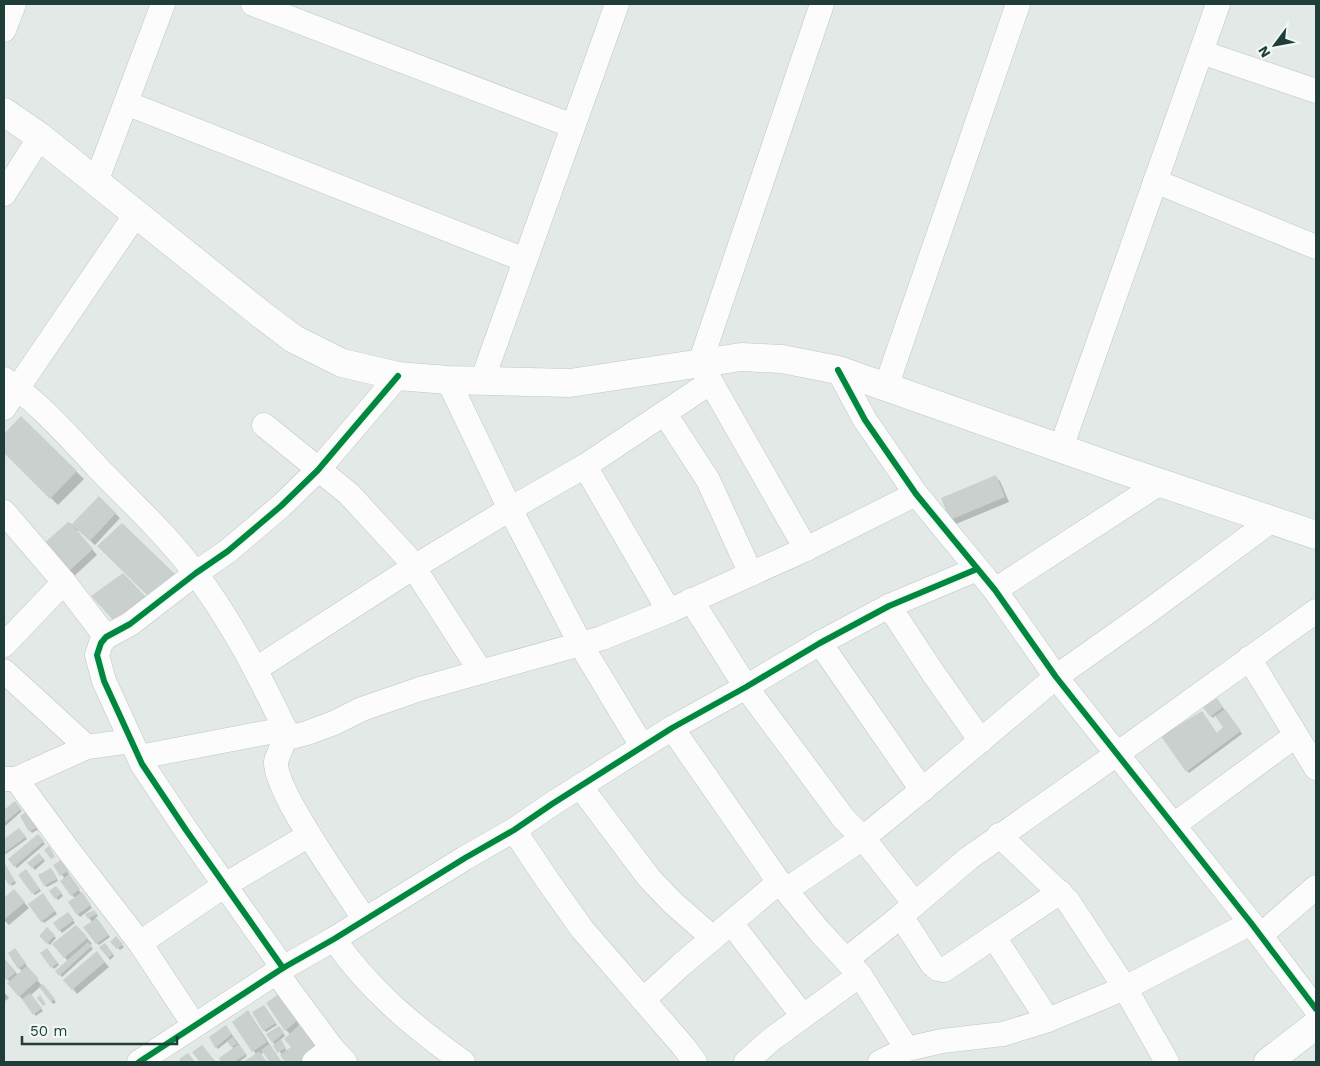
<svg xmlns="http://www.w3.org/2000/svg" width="1320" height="1066" font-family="'Work Sans',sans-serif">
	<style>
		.shadow { fill: #0003 }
		.building { fill: #cad0ce }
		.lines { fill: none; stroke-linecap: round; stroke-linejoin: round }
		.minor-casing { stroke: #c0c6c4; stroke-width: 25 }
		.secondary-casing { stroke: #bec7c4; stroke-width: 29 }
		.minor { stroke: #fbfcfb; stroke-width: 24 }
		.secondary { stroke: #fbfcfb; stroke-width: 28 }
		.cycleway-casing { stroke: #f1f9f5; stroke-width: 9 }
		.cycleway { stroke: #00873e; stroke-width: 6 }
	</style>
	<rect width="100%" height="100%" fill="#e3e9e7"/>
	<g class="shadow">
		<path d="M21 418 84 479 58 505 4 451V435Z"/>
		<path d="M995 477 1000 481 1009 502 956 524 951 519Z"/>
		<path d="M99 498 120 518 95 545 78 530 77 531 97 555 72 578 67 573 72 526Z"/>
		<path d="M1219 702 1242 734 1189 773 1187 771 1225 727 1216 715 1213 718 1211 716Z"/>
		<path d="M15 803 22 811 4 827V812Z"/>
		<path d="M21 817 42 827 32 833Z"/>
		<path d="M19 829 27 839 6 854 4 852V840Z"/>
		<path d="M38 836 45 844 17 868 9 859Z"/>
		<path d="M39 854 45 861 35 870 29 863Z"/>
		<path d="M63 864 69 874 68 875 92 908 80 917 69 903 75 898 72 895 65 879 55 865Z"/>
		<path d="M4 865 16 883 12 886 4 875Z"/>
		<path d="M53 871 58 881 47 887 45 885Z"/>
		<path d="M28 873 41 891 35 895 33 893Z"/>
		<path d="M56 887 63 896 58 900 51 891Z"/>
		<path d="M14 891 29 908 9 925 4 920V899Z"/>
		<path d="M45 897 57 914 44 923 42 921Z"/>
		<path d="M96 913 98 916 95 918 110 937 99 945 97 943 92 922 89 918Z"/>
		<path d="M70 916 75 923 62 933 55 923Z"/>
		<path d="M47 929 56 938 50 945 40 936Z"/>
		<path d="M81 931 92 944 90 945 93 949 62 977 57 971 68 961 54 945Z"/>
		<path d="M116 938 124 947 120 950 112 942Z"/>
		<path d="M107 946 114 956 110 960 101 947Z"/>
		<path d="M17 951 27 966 26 967 56 1002 53 1004 40 987 31 995 43 1011 36 1016 9 983 10 982 4 975V959L18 975 22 971 19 968Z"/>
		<path d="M48 951 59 965 54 969 41 953Z"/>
		<path d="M101 958 109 967 77 994 73 989Z"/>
		<path d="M4 992 9 998 5 1001 4 1000Z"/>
		<path d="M284 999 300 1027 324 1057 318 1062H287L273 1042 281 1029 285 1036 280 1040 287 1051 293 1048 290 1034 286 1030Z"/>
		<path d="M265 1008 277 1025 266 1032 264 1030Z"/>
		<path d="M248 1012 252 1017 281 1062H272L264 1052 261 1054 266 1062H244L256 1054 233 1023Z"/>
		<path d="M228 1029 247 1056 239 1062H223L221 1058 234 1049 228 1041 218 1049 216 1047Z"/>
	</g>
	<g class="building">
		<path d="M21 416 77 471 50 499 4 453V434Z"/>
		<path d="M996 475 1005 497 950 520 941 498Z"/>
		<path d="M99 496 116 513 90 541 73 526 93 549 66 574 41 546 68 522 72 524Z"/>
		<path d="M122 523 175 574 151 599 97 546Z"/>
		<path d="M123 573 150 601 116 623 91 596Z"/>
		<path d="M1217 698 1223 707 1210 717 1203 707Z"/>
		<path d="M1225 709 1241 731 1186 772 1161 736 1202 711 1217 733 1223 727 1215 716Z"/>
		<path d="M15 801 21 809 4 823V810Z"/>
		<path d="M31 809 41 825 29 832 20 816Z"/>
		<path d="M19 828 26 837 4 853V839Z"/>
		<path d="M38 834 44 841 14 867 8 859Z"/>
		<path d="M49 846 55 857 51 859 44 850Z"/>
		<path d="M39 853 44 859 32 868 27 863Z"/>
		<path d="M61 860 68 871 60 876 53 865Z"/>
		<path d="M4 862 15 881 9 885 4 877Z"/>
		<path d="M51 868 57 879 44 886 38 875Z"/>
		<path d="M26 869 40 889 32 894 18 875Z"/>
		<path d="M69 874 80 889 71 896 60 881Z"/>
		<path d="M56 886 62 893 55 899 49 891Z"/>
		<path d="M14 889 25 902 4 920V898Z"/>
		<path d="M82 892 91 905 77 915 68 902Z"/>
		<path d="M43 893 55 911 41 922 28 904Z"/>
		<path d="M94 910 97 914 88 919 85 914Z"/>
		<path d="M68 912 74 920 59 931 53 923Z"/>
		<path d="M97 918 109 935 96 944 83 927Z"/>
		<path d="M76 925 88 938 64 958 52 944Z"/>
		<path d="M47 927 55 935 47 944 39 936Z"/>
		<path d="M116 936 123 944 117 949 110 942Z"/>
		<path d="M88 942 92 946 59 976 55 971Z"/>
		<path d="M105 943 113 954 108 958 99 947Z"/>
		<path d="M15 948 26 963 18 969 8 953Z"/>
		<path d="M47 948 58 963 51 968 40 953Z"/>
		<path d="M97 951 105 962 72 990 63 980Z"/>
		<path d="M4 958 16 972 7 980 4 977Z"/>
		<path d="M27 966 39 979 19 997 7 983Z"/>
		<path d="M43 984 55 999 51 1002 39 987Z"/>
		<path d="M30 993 42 1008 33 1015 22 999Z"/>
		<path d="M280 993 297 1021 285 1031 266 1003Z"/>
		<path d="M40 995 46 1004 43 1006 37 998Z"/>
		<path d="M264 1005 276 1023 263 1031 252 1012Z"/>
		<path d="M248 1010 267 1042 252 1052 232 1022Z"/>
		<path d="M226 1025 232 1034 215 1048 209 1037Z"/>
		<path d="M299 1025 320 1052 308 1062H285L280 1055 291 1047 284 1039Z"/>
		<path d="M279 1026 284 1033 272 1043 266 1034Z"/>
		<path d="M233 1037 237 1044 231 1047 227 1041Z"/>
		<path d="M281 1039 286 1048 277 1053 273 1045Z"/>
		<path d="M239 1044 246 1054 234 1062H221L219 1058Z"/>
		<path d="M269 1044 282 1062H270L261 1050Z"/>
		<path d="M202 1045 216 1062H200L192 1052Z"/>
		<path d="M259 1051 267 1062H242L250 1058Z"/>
		<path d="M188 1053 195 1062H181L179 1059Z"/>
	</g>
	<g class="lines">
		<g class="minor-casing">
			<g id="minor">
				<path d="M253 4 573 126"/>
				<path d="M4 30 14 4"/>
				<path d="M1201 52 1316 91"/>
				<path d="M126 103 525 260"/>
				<path d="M1155 181 1316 247"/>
				<path d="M96 182 163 4"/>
				<path d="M4 194 40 137"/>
				<path d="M838 370 865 420 916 494 995 590 1056 677 1251 923 1316 1009"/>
				<path d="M4 379C39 402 69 437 98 468 131 502 167 535 196 574 232 622 259 675 285 729 284 737 283 744 280 751 279 755 276 758 276 762 274 791 347 892 365 920"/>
				<path d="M448 380 510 509 581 645 642 746"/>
				<path d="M482 381 617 4"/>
				<path d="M886 387 1018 4"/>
				<path d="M4 408 136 214"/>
				<path d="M665 414 708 480 751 574"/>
				<path d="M264 425 349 494 407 557 481 672"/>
				<path d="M1061 448 1218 4"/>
				<path d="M585 466 669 611"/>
				<path d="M4 512 64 582 106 637"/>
				<path d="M806 549 700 363 822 4"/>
				<path d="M995 590 1160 483"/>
				<path d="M691 600 746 687 844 819 863 838 915 904"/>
				<path d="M889 606 933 673 981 741"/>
				<path d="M820 643 922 790"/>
				<path d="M4 645 64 582"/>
				<path d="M1249 658 1316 768"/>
				<path d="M256 669 406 572 510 509 585 466 711 382"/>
				<path d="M4 671 87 747"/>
				<path d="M672 728 779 882 820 932 860 975 907 1049"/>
				<path d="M284 739 307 733 334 723 362 709 420 689 602 638 669 611 806 549 916 494"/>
				<path d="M139 757 285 729"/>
				<path d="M4 779H16L87 747 131 741"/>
				<path d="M16 779 69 851 140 943 194 1025"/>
				<path d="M580 786 649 878 673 903 713 938"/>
				<path d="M1174 825 1295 736"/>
				<path d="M514 830 548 881 582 929 683 1046 695 1062"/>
				<path d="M999 835 1068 901 1125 988 1167 1062"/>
				<path d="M786 890 863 838 922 790 1056 677 1149 611 1272 520"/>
				<path d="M901 916 932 964 938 969 944 970 1060 892"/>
				<path d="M731 923 803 1016"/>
				<path d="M1261 935 1316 887"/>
				<path d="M994 937 1048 1020"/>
				<path d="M334 939C368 989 415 1028 463 1062"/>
				<path d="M140 943 225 885 309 835"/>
				<path d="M846 960 901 916 969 858 1117 754 1316 611"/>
				<path d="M283 968 186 830 142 764 104 681 97 655 101 643 106 637 130 624 196 573 228 551 281 506 318 470 398 376"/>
				<path d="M276 972 332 1048 345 1062"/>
				<path d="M643 1000 681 965 779 882"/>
				<path d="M139 1062 283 968 334 939 465 858 514 830 552 804 672 728 746 687 820 643 889 606 977 569"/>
				<path d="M314 1062 332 1048"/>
				<path d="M746 1062 772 1039 860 975"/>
				<path d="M880 1062 907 1049 942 1041 1003 1034 1048 1020 1125 988 1251 923"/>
			</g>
		</g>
		<g class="secondary-casing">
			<g id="secondary">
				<path d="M4 112 39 136 262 315 294 339 342 363 398 376 448 380 570 383 741 357 782 359 838 370 1119 469 1316 535"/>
				<path d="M1268 1062 1316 1025"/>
			</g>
		</g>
		<use href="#minor" class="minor"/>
		<use href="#secondary" class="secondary"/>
		<g class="cycleway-casing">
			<g id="cycleway">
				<path d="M838 370 865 420 916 494 995 590 1056 677 1251 923 1316 1009"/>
				<path d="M283 968 186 830 142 764 104 681 97 655 101 643 106 637 130 624 196 573 228 551 281 506 318 470 398 376"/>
				<path d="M139 1062 283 968 334 939 465 858 514 830 552 804 672 728 746 687 820 643 889 606 977 569"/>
			</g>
		</g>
		<use href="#cycleway" class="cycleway"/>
	</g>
	<rect width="1320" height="1066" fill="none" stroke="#1f3e39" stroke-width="10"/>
	<g transform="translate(1275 45) rotate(238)" stroke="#f1f9f5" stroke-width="4" paint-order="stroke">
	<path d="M0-4L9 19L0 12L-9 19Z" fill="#1f3e39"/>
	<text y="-8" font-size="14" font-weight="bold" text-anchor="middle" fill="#1f3e39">N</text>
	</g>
	<path d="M22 1036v8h155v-8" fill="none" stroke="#1f3e39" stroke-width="2.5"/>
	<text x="30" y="1036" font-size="15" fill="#1f3e39" stroke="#f1f9f5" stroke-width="4" paint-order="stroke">50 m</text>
</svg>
